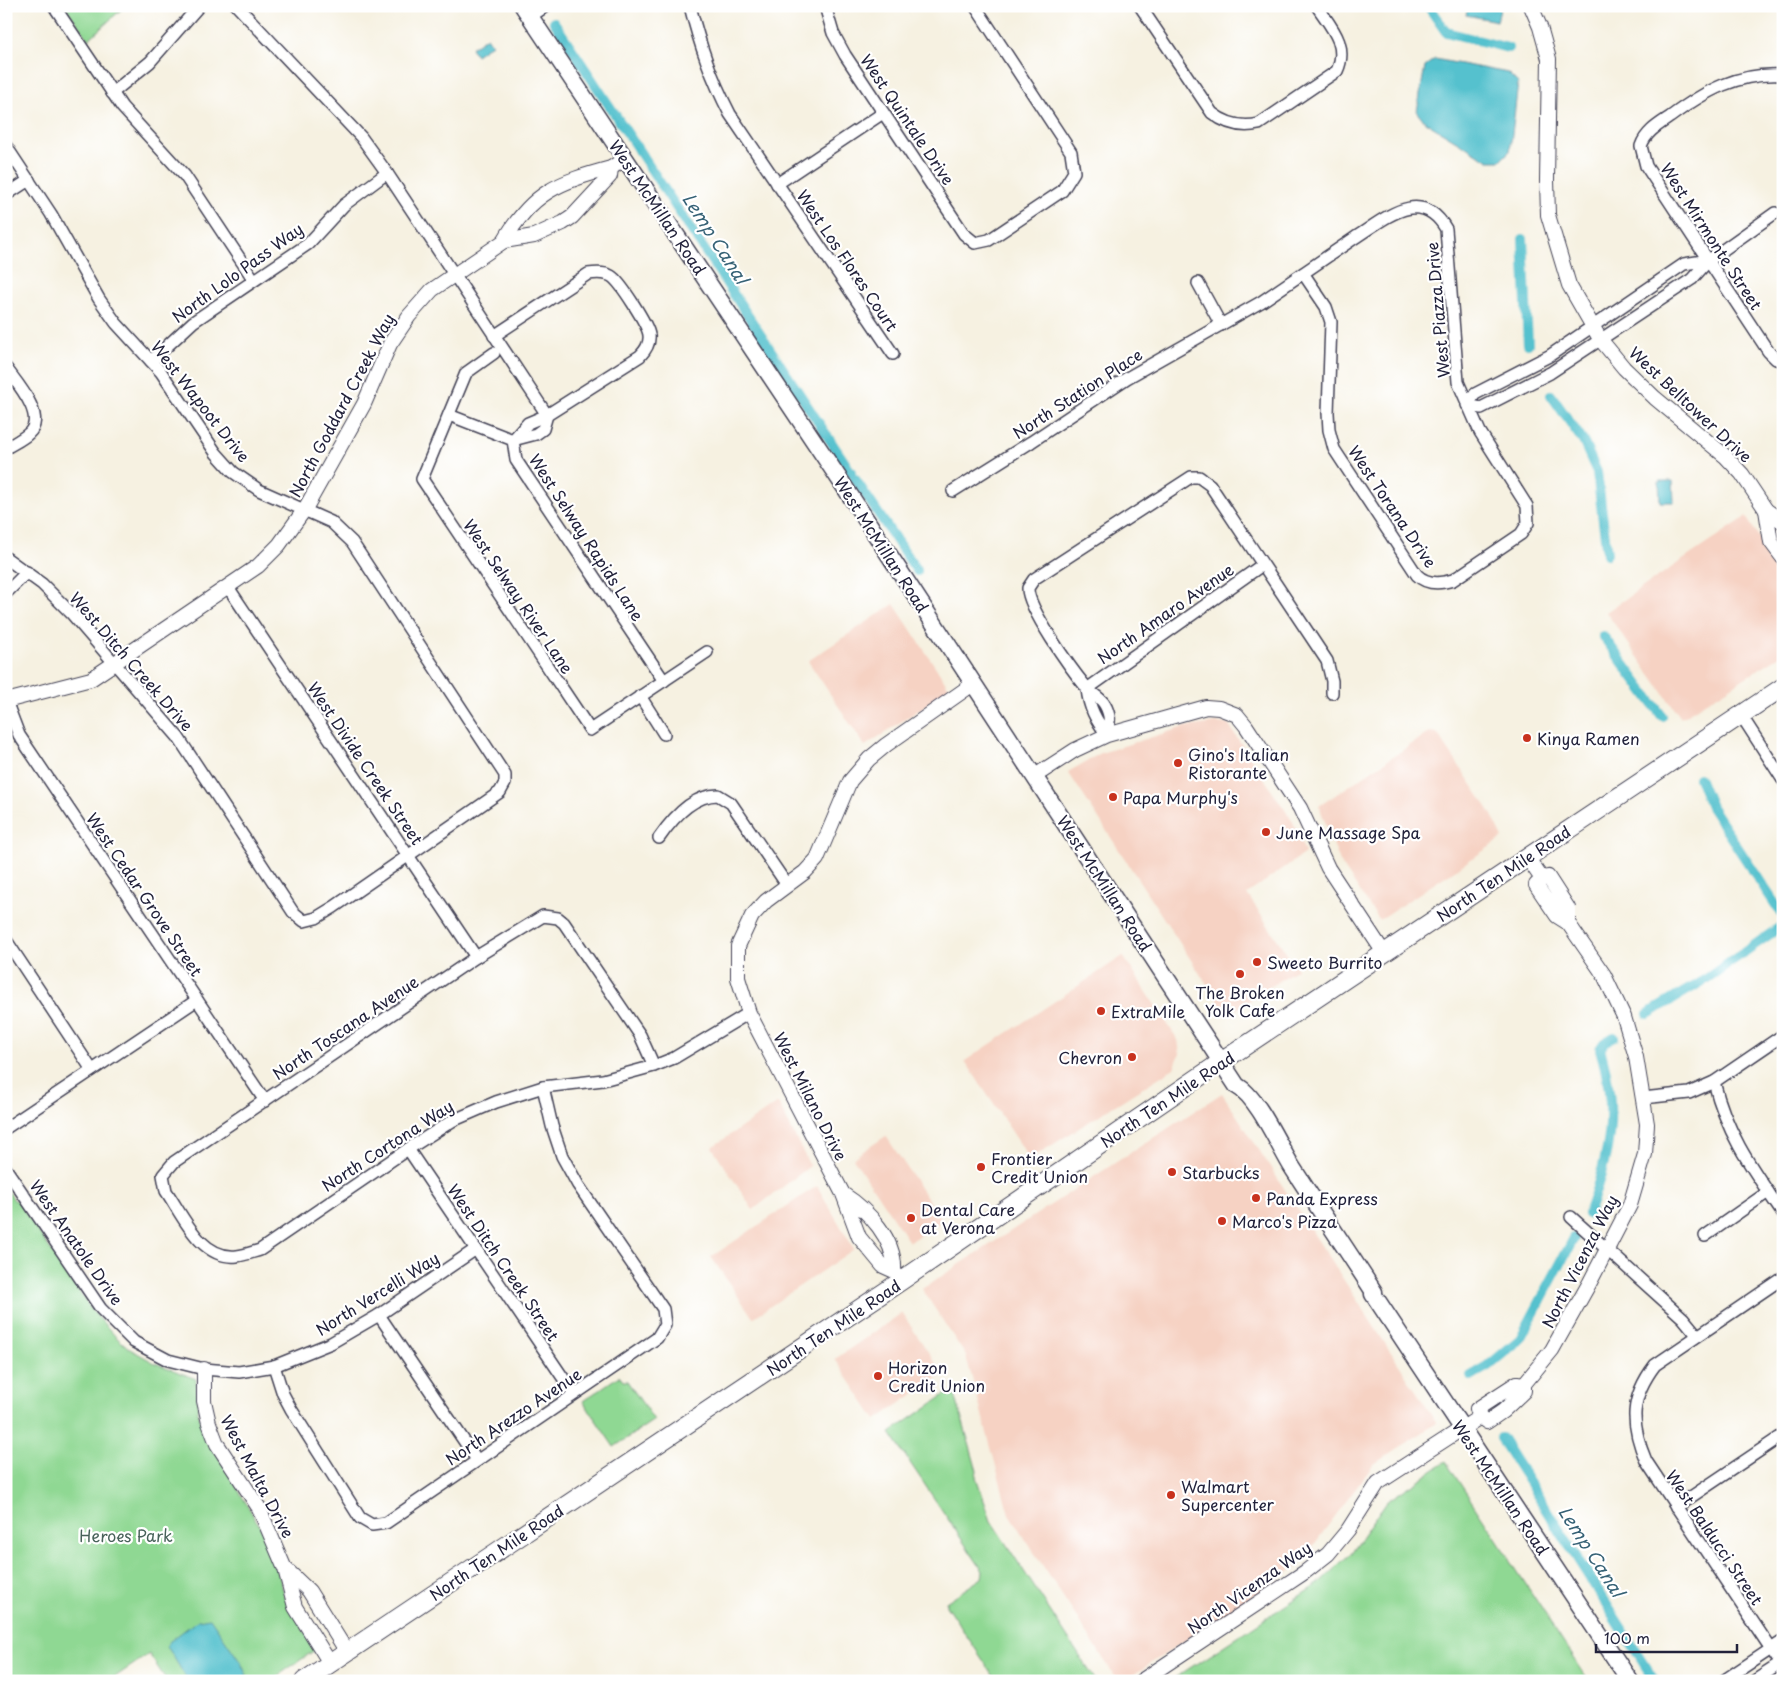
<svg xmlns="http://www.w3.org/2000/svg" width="1789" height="1687" font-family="'Playpen Sans',sans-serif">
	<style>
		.built { fill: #f6d2c3 }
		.green { fill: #8fd893; stroke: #587d67 }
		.water { fill: #55c1ce; stroke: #3c7284 }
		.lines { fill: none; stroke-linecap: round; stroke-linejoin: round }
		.canal { stroke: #55c1ce; stroke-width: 10 }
		.minor-casing { stroke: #424154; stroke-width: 14 }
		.tertiary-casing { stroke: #424154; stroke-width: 16 }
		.secondary-casing { stroke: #424154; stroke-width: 19 }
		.primary-casing { stroke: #424154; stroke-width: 20 }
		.minor { stroke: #fff; stroke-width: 11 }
		.tertiary { stroke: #fff; stroke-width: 14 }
		.secondary { stroke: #fff; stroke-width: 16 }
		.primary { stroke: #fff; stroke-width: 18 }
		.poi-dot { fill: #c8321e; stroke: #fff; stroke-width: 2 }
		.labels { text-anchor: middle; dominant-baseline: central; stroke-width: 4.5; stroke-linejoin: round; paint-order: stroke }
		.street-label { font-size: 16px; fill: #22223b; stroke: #fff }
		.poi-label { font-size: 16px; fill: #22223b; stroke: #fff; text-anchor: start }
		.park-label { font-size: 16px; fill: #48625a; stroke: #fff }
		.water-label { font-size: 18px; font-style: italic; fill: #366276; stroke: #fff }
	</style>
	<rect width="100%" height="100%" fill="#fff"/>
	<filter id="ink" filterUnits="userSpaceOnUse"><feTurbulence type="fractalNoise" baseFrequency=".02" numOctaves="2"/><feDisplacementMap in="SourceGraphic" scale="10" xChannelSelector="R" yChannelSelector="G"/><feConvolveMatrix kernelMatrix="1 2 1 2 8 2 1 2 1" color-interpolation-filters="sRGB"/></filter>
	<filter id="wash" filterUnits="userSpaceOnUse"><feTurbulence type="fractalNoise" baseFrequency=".0096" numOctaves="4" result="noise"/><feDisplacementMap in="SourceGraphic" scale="20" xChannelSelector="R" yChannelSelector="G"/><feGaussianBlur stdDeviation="1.12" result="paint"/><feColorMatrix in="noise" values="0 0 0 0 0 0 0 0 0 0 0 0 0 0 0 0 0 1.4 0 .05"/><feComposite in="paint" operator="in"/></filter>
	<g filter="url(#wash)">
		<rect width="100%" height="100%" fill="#f6f1e1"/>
		<g class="built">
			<path d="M1746 517 1783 574V654L1681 718 1606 612Z"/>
			<path d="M894 604 950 689 865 746 808 661Z"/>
			<path d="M1217 723 1228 724 1293 822 1305 853 1247 894 1297 969 1237 1009 1221 1006 1068 772 1101 753 1184 727Z"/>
			<path d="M1430 732 1437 733 1491 813 1503 838 1379 920 1340 862 1319 806Z"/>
			<path d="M1123 956 1178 1040 1180 1054 1174 1068 1030 1159 965 1061Z"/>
			<path d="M1222 1093 1437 1423 1374 1464 1298 1566 1124 1681H1118L1009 1514 966 1356 922 1289Z"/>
			<path d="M778 1103 810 1166 753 1210 712 1147Z"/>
			<path d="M886 1136 942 1221 909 1242 853 1158Z"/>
			<path d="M817 1186 854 1249 753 1318 711 1257Z"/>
			<path d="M902 1313 943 1374 876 1420 835 1359Z"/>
		</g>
		<g class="green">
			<path d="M65 6H125L88 40Z"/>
			<path d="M6 1188 15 1201 17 1200 91 1309 116 1337 130 1349 153 1362 196 1379 198 1412 203 1430 262 1530 274 1558 285 1597 315 1650 270 1681H167L149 1654 109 1681H6Z"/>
			<path d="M619 1376 623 1381H627L654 1420 614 1447 583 1401Z"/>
			<path d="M946 1394 950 1396 954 1394 956 1398 977 1471 976 1477 991 1521 1096 1681H997L946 1605V1602L982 1578 983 1571 890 1433Z"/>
			<path d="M1446 1462 1589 1681H1170L1318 1584 1351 1553 1386 1502Z"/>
		</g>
		<g class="water">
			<path d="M1468 6H1501L1497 21 1466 15Z"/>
			<path d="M487 37 492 44 476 55 471 48Z"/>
			<path d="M1435 59 1508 73 1518 83 1510 151 1500 161H1489L1425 122 1417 111 1425 66Z"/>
			<path d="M1659 481H1673L1674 502H1660Z"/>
			<path d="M210 1618 241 1663 247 1676 244 1681H188L167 1646 169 1642 198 1620Z"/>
		</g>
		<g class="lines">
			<g class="canal">
				<path d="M1428 6 1446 32 1508 48"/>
				<path d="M554 22 851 472"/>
				<path d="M1523 239 1528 344"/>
				<path d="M1551 395 1583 441 1597 472 1607 554"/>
				<path d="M855 479 917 571"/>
				<path d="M1603 636 1662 716"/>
				<path d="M1699 778 1711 807 1783 916"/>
				<path d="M1648 1014 1706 979 1783 925"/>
				<path d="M1588 1214C1610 1153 1619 1112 1600 1049L1604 1043 1614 1037"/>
				<path d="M1471 1376 1488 1366 1520 1339 1574 1238"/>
				<path d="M1501 1438 1655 1681"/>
			</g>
		</g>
	</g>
	<g filter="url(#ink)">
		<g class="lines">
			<g class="minor-casing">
				<g id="minor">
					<path d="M54 6 122 107 185 176 254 280"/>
					<path d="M237 6 361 137 387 173 547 415"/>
					<path d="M690 6C700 46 711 77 730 114L893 354"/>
					<path d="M825 6 833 33 845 55 964 234 975 243 989 240 1062 191 1074 172 1071 152 975 6"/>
					<path d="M1140 6 1212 113C1226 124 1241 128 1259 124L1337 71C1349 45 1331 27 1317 6"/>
					<path d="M530 17 546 6"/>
					<path d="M1783 75C1738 72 1705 91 1670 117 1658 125 1646 132 1641 146L1646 166 1768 351 1776 359 1783 361"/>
					<path d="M112 93 150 62 199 6"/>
					<path d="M6 146 51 214 99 299 116 323 161 372 216 453 233 472 259 490 331 522 352 542 505 775V783L500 792 334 907 316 918 304 921 293 912 178 737 71 613 42 584 6 558"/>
					<path d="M777 184 883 113"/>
					<path d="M6 195 29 180"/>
					<path d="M1709 260 1684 264 1549 356 1475 394 1467 405 1481 408 1550 373 1692 279 1709 260 1775 213"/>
					<path d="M1198 283 1221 325"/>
					<path d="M494 336 588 274C595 273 604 272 611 276 620 281 648 325 649 335 650 343 645 351 640 356L547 415 528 423 513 440"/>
					<path d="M494 353 466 373 422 479 590 730 707 652"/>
					<path d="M151 361 193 322 308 244 344 205 387 173"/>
					<path d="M6 368C16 382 47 416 29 433 23 439 14 443 6 448"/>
					<path d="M449 415 513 440 516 460 664 681"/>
					<path d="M513 440 536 434 543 429 547 415"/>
					<path d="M953 491 1031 442 1127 378 1261 302 1356 237C1386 218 1421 186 1446 229L1458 382 1480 432 1527 506 1528 523 1521 534 1453 580C1440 584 1427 585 1417 575L1334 449 1329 430 1328 413 1331 322 1326 307 1303 273"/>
					<path d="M228 587 476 957"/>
					<path d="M6 593 27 572"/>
					<path d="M1087 689C1089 708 1096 720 1107 735 1108 729 1110 721 1109 716 1105 697 1095 698 1086 687 1072 670 1027 608 1028 588L1034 579 1191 477H1199L1210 485 1327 661 1332 681V693"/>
					<path d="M1087 689 1262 565"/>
					<path d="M640 696 664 734"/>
					<path d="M6 701 19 735 265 1101"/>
					<path d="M1741 715 1783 780"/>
					<path d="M659 838C672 819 693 795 718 795L731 803 787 885"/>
					<path d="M6 940 92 1070"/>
					<path d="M654 1066 640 1035 564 923 558 918 543 916 476 957 174 1162 163 1175 166 1191C183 1216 201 1260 237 1256 245 1255 253 1252 260 1250L408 1149 452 1121 496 1102 543 1087 603 1080 654 1066 674 1058 749 1013"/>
					<path d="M1714 1082C1727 1135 1753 1170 1783 1214"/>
					<path d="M1643 1098 1689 1093 1714 1082 1783 1035"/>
					<path d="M6 1128 197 1000"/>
					<path d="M408 1149 574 1394"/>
					<path d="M6 1169 101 1309 134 1342 168 1360 204 1369 239 1372 274 1366 331 1343 379 1315 476 1249"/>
					<path d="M1571 1217 1683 1318 1697 1335"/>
					<path d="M1705 1236 1768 1192"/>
					<path d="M1783 1278 1655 1365C1630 1398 1630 1423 1646 1461L1783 1667"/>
					<path d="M379 1315 477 1460"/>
					<path d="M274 1366 283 1394 291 1409 360 1518 372 1525 386 1523 657 1338 665 1325 663 1309 578 1185 562 1156 552 1126 543 1087"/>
					<path d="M1676 1507 1783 1435"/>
					<path d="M1723 1681 1783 1641"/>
					<path d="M1754 1681 1783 1662"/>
				</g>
			</g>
			<g class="tertiary-casing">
				<g id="tertiary">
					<path d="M1531 6 1540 27 1549 59 1547 180 1548 215 1569 285 1600 339 1624 368 1655 398 1725 456 1742 474 1766 510 1783 522"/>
					<path d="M504 241C532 192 559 182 611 168L617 164"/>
					<path d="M1766 510 1771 542 1783 558"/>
					<path d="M6 701 91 679 258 566 279 545 305 509 364 404 390 344 409 316 432 290 504 241 534 236 563 223 572 217 610 176 611 168"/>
					<path d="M1035 776 1075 750 1107 735 1206 707 1219 708 1237 715 1246 726 1300 808 1328 868 1384 953"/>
					<path d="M1527 857 1542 879"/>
					<path d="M1548 877 1568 908V923L1557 916 1536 885 1542 879Z"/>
					<path d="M843 1194C868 1210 896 1240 894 1271L883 1266 859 1237 843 1194 749 1013 738 978V946L752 916 766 901 805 872 817 859 850 781 869 759 886 745 973 684"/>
					<path d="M204 1369V1401L209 1423 217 1444 259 1508 285 1569 295 1607 330 1663"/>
					<path d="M1517 1383 1524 1384V1391L1503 1411 1487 1422 1480 1417 1477 1409Z"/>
					<path d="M1524 1384 1552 1350 1589 1284 1630 1205 1645 1154 1647 1124 1636 1057 1624 1017 1604 975 1568 923"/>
					<path d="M286 1569 309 1591 347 1652"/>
					<path d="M1141 1681 1305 1572 1328 1554 1348 1530 1378 1483 1480 1417"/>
				</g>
			</g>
			<g class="secondary-casing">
				<path id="secondary" d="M523 6 842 483 1237 1086C1257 1096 1279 1146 1292 1167 1319 1209 1347 1250 1374 1292L1373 1294 1630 1681"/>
			</g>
			<g class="primary-casing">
				<path id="primary" d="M304 1681 901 1281 1221 1062 1783 687"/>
			</g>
			<use href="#minor" class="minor"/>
			<use href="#tertiary" class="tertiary"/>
			<use href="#secondary" class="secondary"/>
			<use href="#primary" class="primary"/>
		</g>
	</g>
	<g class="poi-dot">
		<circle cx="1527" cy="738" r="5"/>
		<circle cx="1178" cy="763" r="5"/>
		<circle cx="1113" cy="797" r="5"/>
		<circle cx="1266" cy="832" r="5"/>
		<circle cx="1257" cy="962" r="5"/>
		<circle cx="1240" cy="974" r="5"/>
		<circle cx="1101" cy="1011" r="5"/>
		<circle cx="1132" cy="1057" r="5"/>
		<circle cx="981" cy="1167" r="5"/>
		<circle cx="1172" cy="1172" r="5"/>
		<circle cx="1256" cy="1198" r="5"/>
		<circle cx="911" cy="1218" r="5"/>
		<circle cx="1222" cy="1221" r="5"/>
		<circle cx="878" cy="1376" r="5"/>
		<circle cx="1171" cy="1495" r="5"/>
	</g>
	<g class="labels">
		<g class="street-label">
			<text transform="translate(908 119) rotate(56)">West Quintale Drive</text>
			<text transform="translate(658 207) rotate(56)">West McMillan Road</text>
			<text transform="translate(1712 236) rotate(57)">West Mirmonte Street</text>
			<text transform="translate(848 260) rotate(56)">West Los Flores Court</text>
			<text transform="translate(237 272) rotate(-36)">North Lolo Pass Way</text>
			<text transform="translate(1437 310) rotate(-95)">West Piazza Drive</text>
			<text transform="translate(1077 393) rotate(-33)">North Station Place</text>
			<text transform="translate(201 401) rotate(52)">West Wapoot Drive</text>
			<text transform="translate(1691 404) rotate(43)">West Belltower Drive</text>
			<text transform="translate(341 405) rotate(-62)">North Goddard Creek Way</text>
			<text transform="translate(1393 506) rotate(56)">West Torana Drive</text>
			<text transform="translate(587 537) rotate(57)">West Selway Rapids Lane</text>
			<text transform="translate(882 544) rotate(57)">West McMillan Road</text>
			<text transform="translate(519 596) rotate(56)">West Selway River Lane</text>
			<text transform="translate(1165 613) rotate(-35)">North Amaro Avenue</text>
			<text transform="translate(132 661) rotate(49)">West Ditch Creek Drive</text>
			<text transform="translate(366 763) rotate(56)">West Divide Creek Street</text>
			<text transform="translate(1503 873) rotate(-34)">North Ten Mile Road</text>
			<text transform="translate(1105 883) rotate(57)">West McMillan Road</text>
			<text transform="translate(145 894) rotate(56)">West Cedar Grove Street</text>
			<text transform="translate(345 1027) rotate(-34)">North Toscana Avenue</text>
			<text transform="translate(811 1096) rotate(63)">West Milano Drive</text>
			<text transform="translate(1167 1099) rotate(-34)">North Ten Mile Road</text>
			<text transform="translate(387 1145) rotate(-33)">North Cortona Way</text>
			<text transform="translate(77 1242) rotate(55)">West Anatole Drive</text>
			<text transform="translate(1579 1261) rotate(-63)">North Vicenza Way</text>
			<text transform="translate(504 1262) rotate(56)">West Ditch Creek Street</text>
			<text transform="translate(377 1293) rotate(-32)">North Vercelli Way</text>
			<text transform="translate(833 1327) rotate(-34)">North Ten Mile Road</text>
			<text transform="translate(513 1416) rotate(-34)">North Arezzo Avenue</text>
			<text transform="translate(258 1476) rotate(62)">West Malta Drive</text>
			<text transform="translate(1501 1487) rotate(56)">West McMillan Road</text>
			<text transform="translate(1715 1537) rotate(56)">West Balducci Street</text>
			<text transform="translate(496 1552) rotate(-34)">North Ten Mile Road</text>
			<text transform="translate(1249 1587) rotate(-35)">North Vicenza Way</text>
		</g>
		<g class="poi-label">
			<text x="1537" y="738">Kinya Ramen</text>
			<text x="1188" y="754">Gino's Italian<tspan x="1188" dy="18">Ristorante</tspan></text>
			<text x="1123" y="797">Papa Murphy's</text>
			<text x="1276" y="832">June Massage Spa</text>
			<text x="1267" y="962">Sweeto Burrito</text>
			<text x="1240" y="992" text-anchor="middle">The Broken<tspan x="1240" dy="18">Yolk Cafe</tspan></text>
			<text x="1111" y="1011">ExtraMile</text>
			<text x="1122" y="1057" text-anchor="end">Chevron</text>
			<text x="991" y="1158">Frontier<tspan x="991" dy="18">Credit Union</tspan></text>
			<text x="1182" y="1172">Starbucks</text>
			<text x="1266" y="1198">Panda Express</text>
			<text x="921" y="1209">Dental Care<tspan x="921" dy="18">at Verona</tspan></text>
			<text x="1232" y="1221">Marco's Pizza</text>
			<text x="888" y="1367">Horizon<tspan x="888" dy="18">Credit Union</tspan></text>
			<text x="1181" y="1486">Walmart<tspan x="1181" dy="18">Supercenter</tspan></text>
		</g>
		<g class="park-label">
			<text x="126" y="1535">Heroes Park</text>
		</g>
		<g class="water-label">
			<text transform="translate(716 238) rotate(57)">Lemp Canal</text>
			<text transform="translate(1592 1551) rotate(57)">Lemp Canal</text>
		</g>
	</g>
	<rect width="1789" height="1687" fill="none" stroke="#fff" stroke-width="25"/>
	<path d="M1596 1644v8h141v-8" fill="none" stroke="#22223b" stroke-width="2.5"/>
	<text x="1604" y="1644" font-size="15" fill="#22223b" stroke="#ffffff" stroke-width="4" paint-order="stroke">100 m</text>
</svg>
